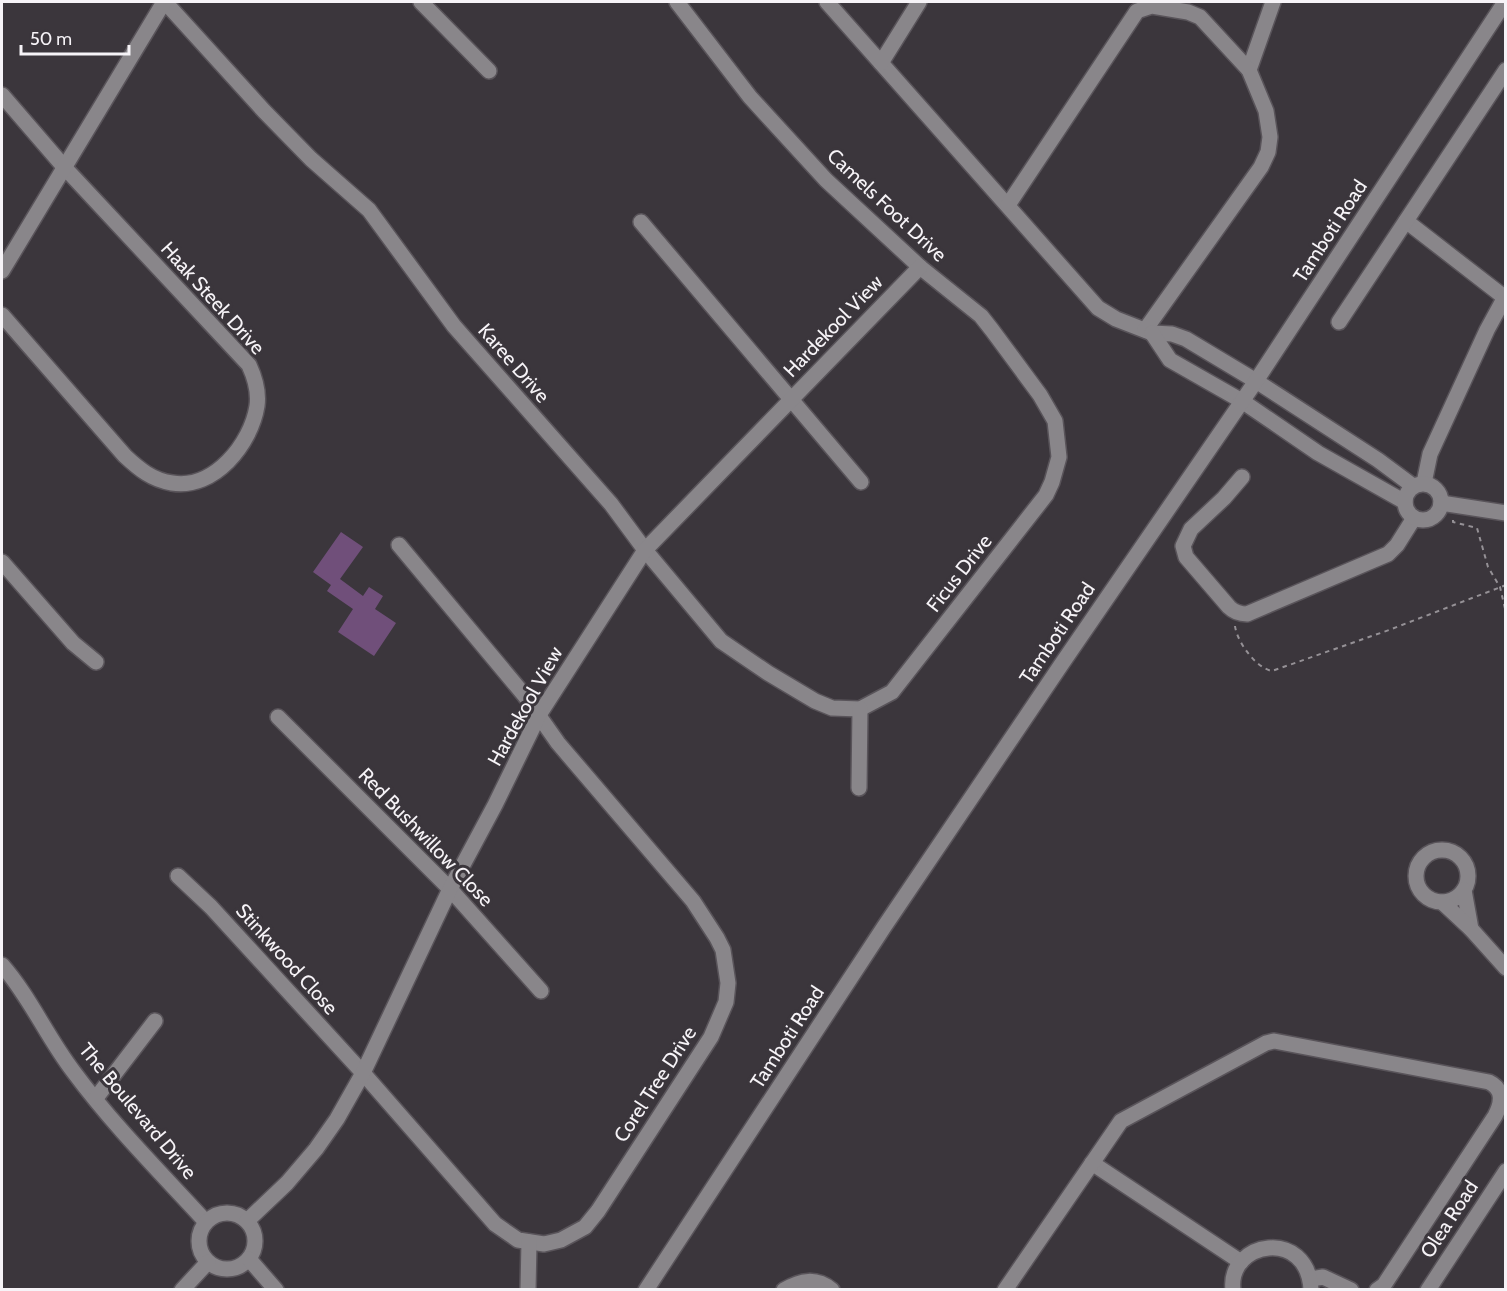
<svg xmlns="http://www.w3.org/2000/svg" width="1507" height="1291" font-family="Cabin,sans-serif">
	<style>
		.building { fill: #704f7a }
		.lines { fill: none; stroke-linecap: round; stroke-linejoin: round }
		.minor-casing { stroke: #59545a; stroke-width: 18 }
		.path { stroke: #959196; stroke-width: 2; stroke-dasharray: 4.5 4.5; stroke-linecap: butt }
		.minor { stroke: #89868a; stroke-width: 15 }
		.labels { text-anchor: middle; dominant-baseline: central; stroke-width: 6; stroke-linejoin: round; paint-order: stroke }
		.street-label { font-size: 20px; fill: #f6f3f7; stroke: #3b363c }
	</style>
	<rect width="100%" height="100%" fill="#3b363c"/>
	<path class="building" d="M341 532 363 547 340 579 363 596 369 587 383 596 375 609 396 623 374 656 338 632 353 609 327 591 331 585 313 572Z"/>
	<g class="lines">
		<g class="minor-casing">
			<g id="minor">
				<path d="M165 2 264 111 311 159 369 210 454 326 611 504 645 550 721 641 768 673 815 701 832 708 860 709 892 692 1046 495 1052 482 1059 457 1055 421 1040 395 992 330 981 316 920 267 826 180 750 97 677 2"/>
				<path d="M421 2 489 71"/>
				<path d="M827 2 1098 308 1116 319 1152 333 1172 334 1186 339 1256 381 1378 460 1413 486"/>
				<path d="M881 63 919 2"/>
				<path d="M1249 70 1273 2"/>
				<path d="M2 95 65 168 249 365C255 378 259 392 257 406 251 444 214 490 172 483 152 480 139 469 125 456L2 315"/>
				<path d="M1008 205 1137 11 1152 6 1188 12 1200 17 1249 70 1266 111 1270 137 1268 152 1261 167 1145 330"/>
				<path d="M1406 221 1504 297"/>
				<path d="M641 222 861 482"/>
				<path d="M2 271 164 2"/>
				<path d="M1339 322 1506 70"/>
				<path d="M1152 333 1170 360 1242 401 1318 453 1405 502"/>
				<path d="M1242 477 1224 498 1191 529 1183 546 1186 557 1229 607C1234 612 1240 614 1247 614L1388 554 1397 545 1414 518"/>
				<path d="M1424 483 1430 454 1487 330 1506 295"/>
				<circle cx="1423" cy="502" r="18"/>
				<path d="M1441 503 1506 513"/>
				<path d="M2 562 73 643 96 662"/>
				<path d="M278 717 450 889 541 991"/>
				<path d="M859 788 860 709"/>
				<circle cx="1442" cy="876" r="26"/>
				<path d="M178 876 211 907 363 1073 495 1224 518 1240 544 1244 561 1240 585 1227 598 1211 711 1037 726 1002 728 983 723 950 717 938 693 901 558 743 525 696 399 545"/>
				<path d="M1464 890 1471 929"/>
				<path d="M1442 902 1471 929 1506 968"/>
				<path d="M2 965C30 997 47 1037 73 1071 113 1125 161 1173 206 1222"/>
				<path d="M96 1098 155 1021"/>
				<path d="M1092 1163 1241 1262"/>
				<circle cx="227" cy="1241" r="28"/>
				<path d="M247 1221 287 1183 316 1149 337 1119 363 1073 450 889 495 805 539 715 645 550 920 267"/>
				<path d="M249 1259 276 1290"/>
				<path d="M1311 1279 1323 1277 1351 1290"/>
				<path d="M182 1290 208 1262"/>
				<path d="M528 1290 529 1242"/>
				<path d="M646 1290 884 927 1063 662 1256 381 1505 2"/>
				<path d="M784 1290C801 1280 816 1277 832 1290"/>
				<path d="M1005 1290 1121 1121 1266 1043 1274 1041 1489 1082C1504 1089 1502 1103 1495 1116L1384 1285 1377 1290"/>
				<path d="M1233 1290C1227 1241 1308 1227 1311 1290"/>
				<path d="M1428 1290 1506 1171"/>
			</g>
		</g>
		<g class="path">
			<path d="M1453 520V522L1477 528 1488 567 1500 587 1506 613"/>
			<path d="M1235 626C1237 642 1256 668 1272 671L1389 630 1506 585"/>
		</g>
		<use href="#minor" class="minor"/>
	</g>
	<g class="labels">
		<g class="street-label">
			<text transform="translate(887 205) rotate(43)">Camels Foot Drive</text>
			<text transform="translate(1330 231) rotate(-57)">Tamboti Road</text>
			<text transform="translate(213 298) rotate(48)">Haak Steek Drive</text>
			<text transform="translate(833 326) rotate(-46)">Hardekool View</text>
			<text transform="translate(514 363) rotate(49)">Karee Drive</text>
			<text transform="translate(959 573) rotate(-52)">Ficus Drive</text>
			<text transform="translate(1057 633) rotate(-56)">Tamboti Road</text>
			<text transform="translate(525 706) rotate(-61)">Hardekool View</text>
			<text transform="translate(426 837) rotate(46)">Red Bushwillow Close</text>
			<text transform="translate(287 959) rotate(48)">Stinkwood Close</text>
			<text transform="translate(787 1037) rotate(-57)">Tamboti Road</text>
			<text transform="translate(655 1084) rotate(-57)">Corel Tree Drive</text>
			<text transform="translate(138 1111) rotate(50)">The Boulevard Drive</text>
			<text transform="translate(1449 1219) rotate(-57)">Olea Road</text>
		</g>
	</g>
	<rect width="1507" height="1291" fill="none" stroke="#f6f3f7" stroke-width="6"/>
	<path d="M21 45v9h108v-9" fill="none" stroke="#f6f3f7" stroke-width="3"/>
	<text x="30" y="45" font-size="18" fill="#f6f3f7" stroke="#3b363c" stroke-width="4.5" paint-order="stroke">50 m</text>
</svg>
